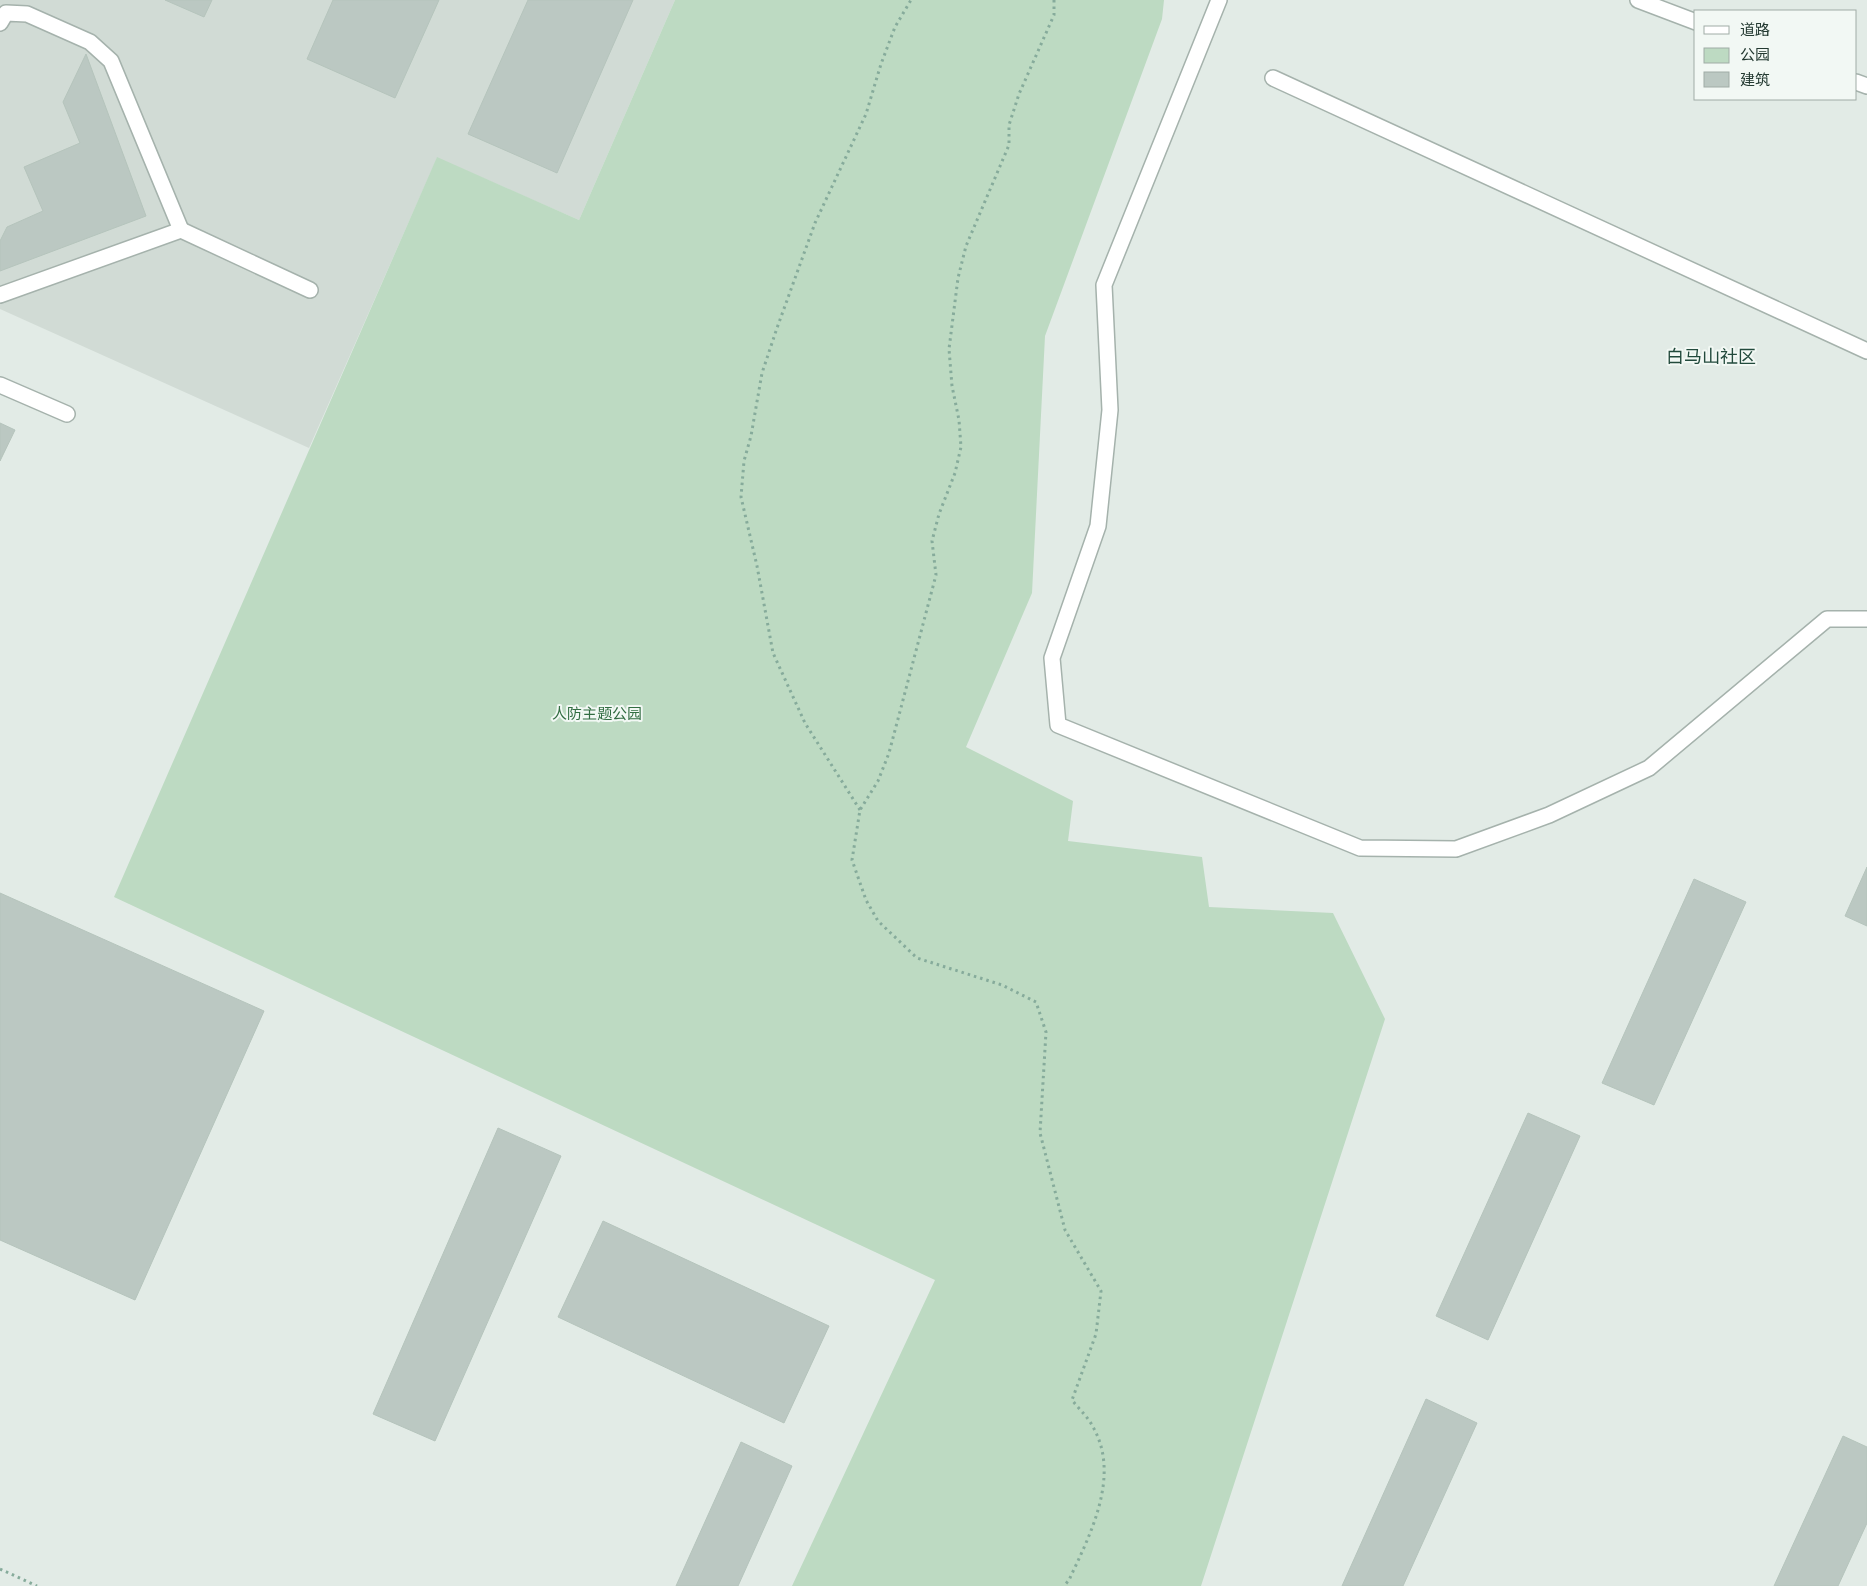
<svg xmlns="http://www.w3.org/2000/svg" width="1867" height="1586" font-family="'Public Sans','Noto Sans SC',sans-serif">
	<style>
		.built { fill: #d1dbd5 }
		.green { fill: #bddac2 }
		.building { fill: #bbc8c2; stroke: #b5c4bc }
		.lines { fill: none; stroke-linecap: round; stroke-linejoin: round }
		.lane-casing { stroke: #a5b2ac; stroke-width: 18 }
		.street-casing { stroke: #a5b2ac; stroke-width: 18 }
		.path { stroke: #86ab9b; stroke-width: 3; stroke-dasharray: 2.5 4; stroke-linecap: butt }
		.lane { stroke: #fff; stroke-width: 15 }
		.street { stroke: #fff; stroke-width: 15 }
		.labels { text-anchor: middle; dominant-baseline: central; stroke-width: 4; stroke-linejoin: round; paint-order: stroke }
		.park-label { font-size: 15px; fill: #326d42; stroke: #f2f8f4 }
		.quarter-label { font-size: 18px; fill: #224a3c; stroke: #f2f8f4 }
	</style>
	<rect width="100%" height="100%" fill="#e2ebe6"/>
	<path class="built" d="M0 0H675L579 220 437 158 309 448 0 309Z"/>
	<path class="green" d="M675 0H1164L1162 19 1045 336 1032 593 966 747 1073 801 1068 841 1202 857 1209 907 1333 913 1385 1019 1201 1586H792L935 1280 114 897 437 157 579 220Z"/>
	<g class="building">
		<path d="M165 0H212L204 17Z"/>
		<path d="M333 0H439L395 98 307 59Z"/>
		<path d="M528 0H633L557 173 468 134Z"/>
		<path d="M86 54 146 216 0 271V241L7 227 43 211 24 167 80 143 63 102Z"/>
		<path d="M0 423 15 430 0 461Z"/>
		<path d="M1867 867V926L1845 916Z"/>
		<path d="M1694 879 1746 902 1654 1105 1602 1083Z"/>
		<path d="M0 893 264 1011 135 1300 0 1240Z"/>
		<path d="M1528 1113 1580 1136 1488 1340 1436 1316Z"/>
		<path d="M498 1128 561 1156 435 1441 373 1414Z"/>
		<path d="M603 1221 829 1326 784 1423 558 1317Z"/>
		<path d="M1426 1399 1477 1423 1403 1586H1342Z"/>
		<path d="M1843 1436 1867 1447V1523L1838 1586H1774Z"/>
		<path d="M741 1442 792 1466 738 1586H676Z"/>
	</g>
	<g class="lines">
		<g class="lane-casing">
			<g id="lane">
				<path d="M0 23 6 13 27 14 90 42 111 61 181 230 0 295"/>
				<path d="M181 230 310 290"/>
				<path d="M0 385 67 414"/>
			</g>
		</g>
		<g class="street-casing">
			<g id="street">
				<path d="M1219 0 1104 285 1110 410 1098 526 1052 658 1058 725 1360 848 1456 849 1549 815 1649 768 1827 619H1867"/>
				<path d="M1638 0 1696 22"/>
				<path d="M1273 78 1867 351"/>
				<path d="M1856 82 1867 86"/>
			</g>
		</g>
		<g class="path">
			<path d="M1054 0V15L1019 94 1009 125V145L966 246 958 278 949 349 952 386 959 420 961 447 955 473 939 514 932 541 936 575 889 753 878 781 860 810 852 860 866 900 878 921 917 958 1002 985 1036 1002 1046 1032 1040 1133 1065 1230 1101 1291 1096 1334 1072 1400C1079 1409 1088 1417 1093 1427 1121 1476 1090 1535 1069 1580L1064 1586"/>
			<path d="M860 810 805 723 773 653 757 566 741 497 744 461 751 436 762 373 777 328 815 223 866 114 881 64 895 27 911 0"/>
			<path d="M0 1569 37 1586"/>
		</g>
		<use href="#lane" class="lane"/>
		<use href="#street" class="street"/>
	</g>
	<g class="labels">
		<g class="park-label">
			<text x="597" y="713">人防主题公园</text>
		</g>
		<g class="quarter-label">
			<text x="1711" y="356">白马山社区</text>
		</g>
	</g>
	<rect x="1694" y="10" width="162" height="90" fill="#f2f8f4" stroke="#a0aca6"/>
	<rect x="1704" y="26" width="25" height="8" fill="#ffffff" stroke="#a0aca6"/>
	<text x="1740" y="35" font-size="15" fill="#243a32">道路</text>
	<rect x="1704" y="48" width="25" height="15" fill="#bddac2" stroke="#a0aca6"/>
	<text x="1740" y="60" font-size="15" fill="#243a32">公园</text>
	<rect x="1704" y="72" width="25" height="15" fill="#bbc8c2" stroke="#a0aca6"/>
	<text x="1740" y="85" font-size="15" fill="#243a32">建筑</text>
</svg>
